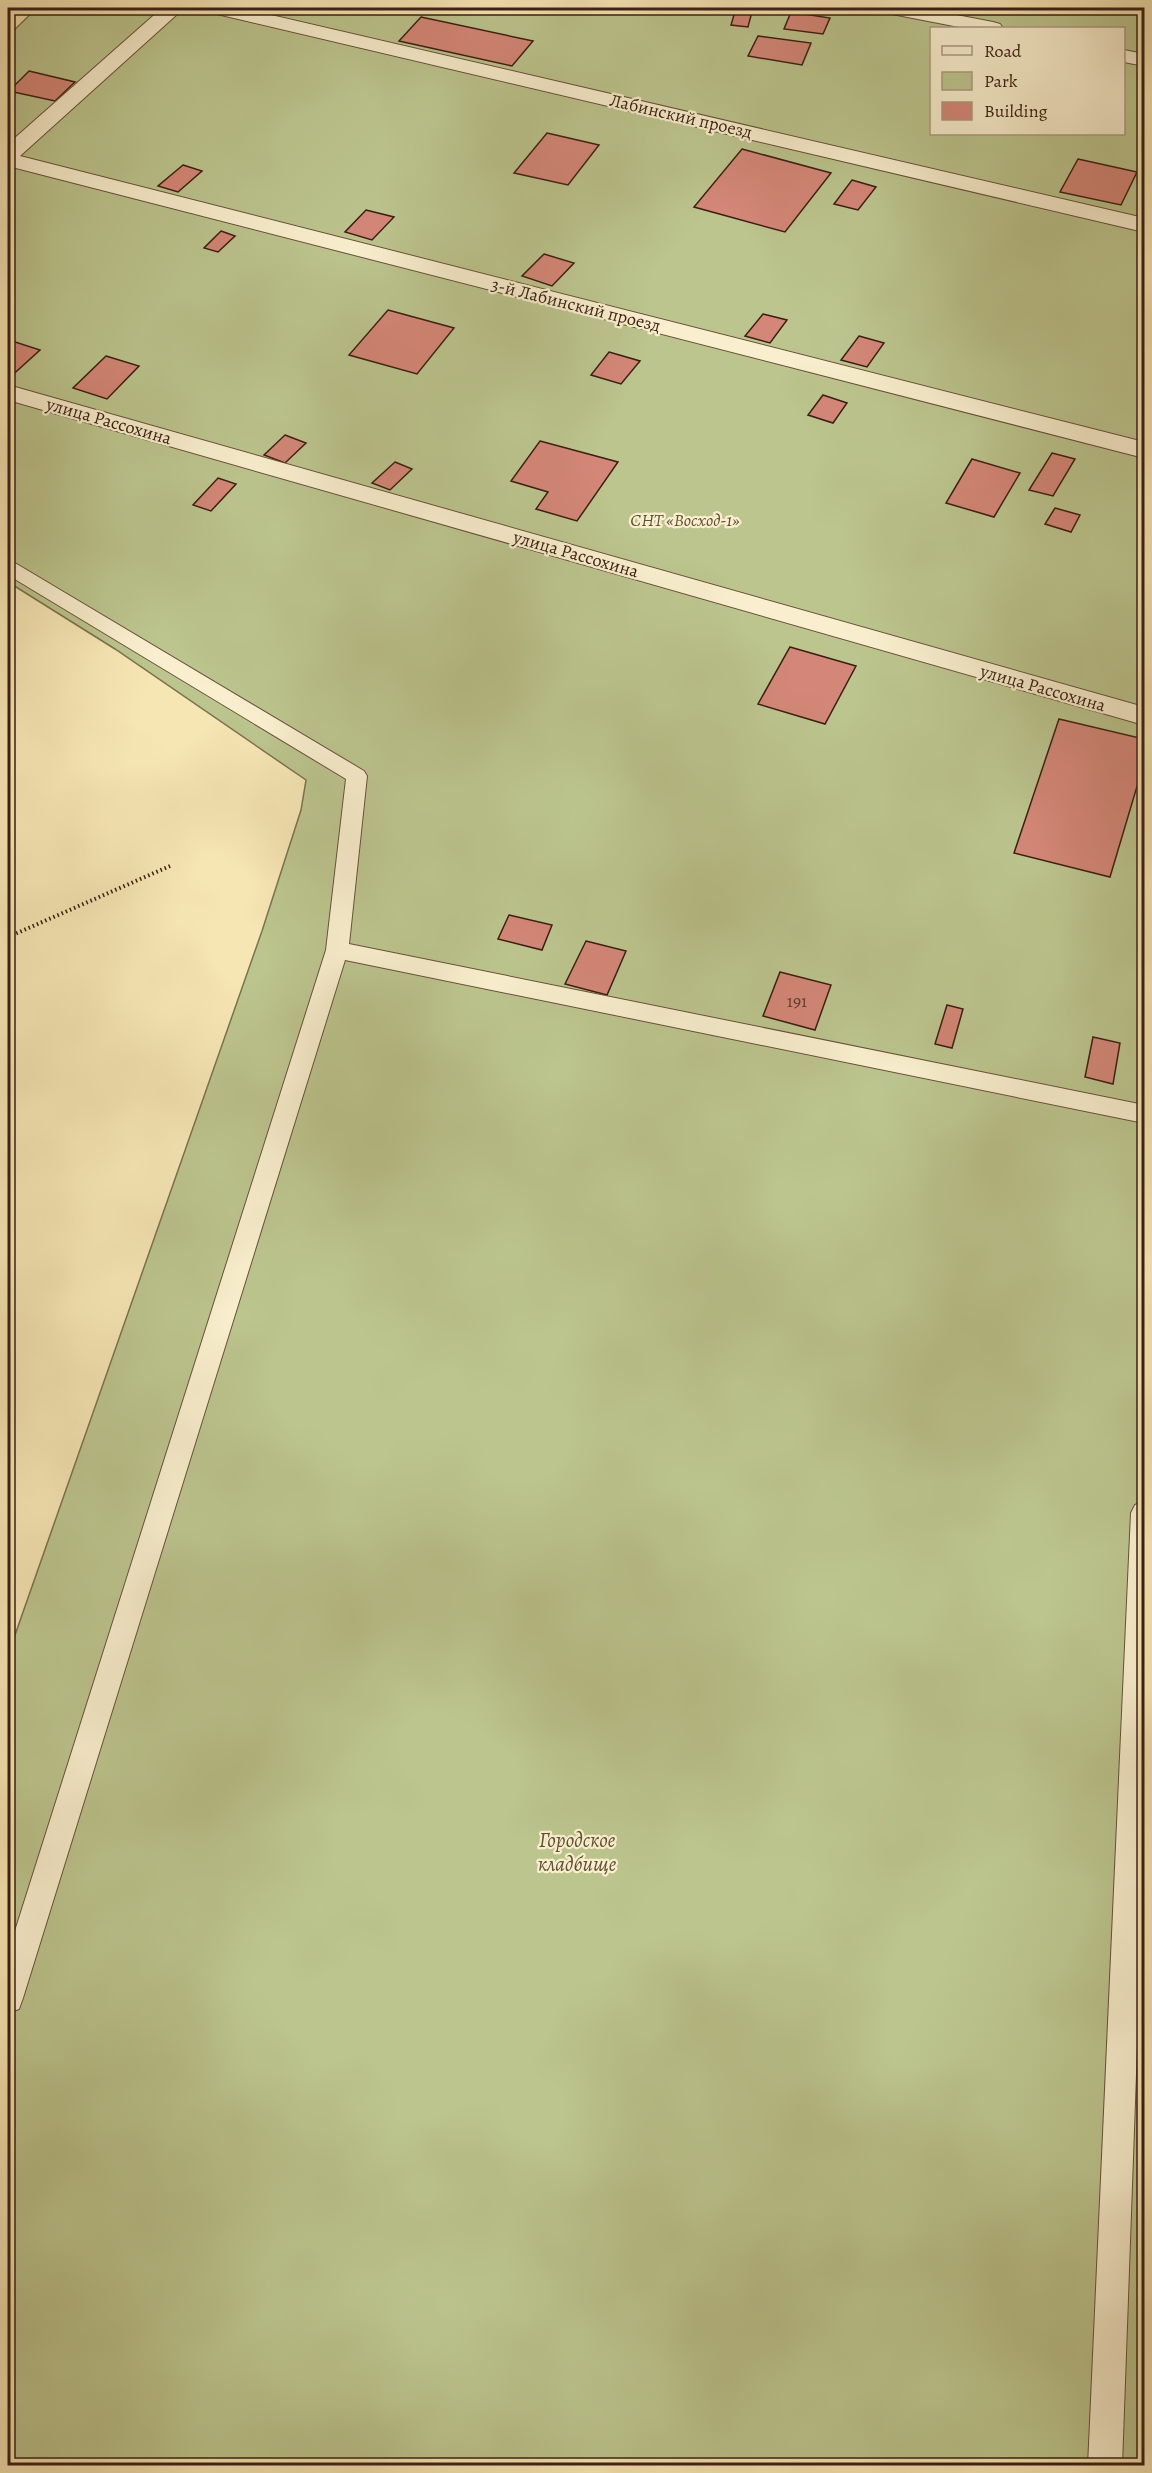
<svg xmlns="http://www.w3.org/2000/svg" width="1152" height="2473" font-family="Alegreya,serif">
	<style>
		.green { fill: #bcc58e; stroke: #7b7250; stroke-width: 1.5; fill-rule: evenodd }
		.building { fill: #d48778; stroke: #3a1e12; stroke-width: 1.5 }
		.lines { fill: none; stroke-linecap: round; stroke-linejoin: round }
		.lane-casing { stroke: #69503a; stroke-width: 2 }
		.street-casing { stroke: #69503a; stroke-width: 2 }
		.path { stroke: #3a1e12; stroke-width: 4; stroke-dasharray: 1.5 3; stroke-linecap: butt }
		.lane { fill: #f9efce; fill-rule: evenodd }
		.street { fill: #f9efce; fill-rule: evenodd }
		.labels { text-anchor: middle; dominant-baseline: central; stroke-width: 4.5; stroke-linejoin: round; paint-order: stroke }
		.far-street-label { font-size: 18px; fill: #3a1e12; stroke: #f9efce }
		.far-park-label { font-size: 18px; font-style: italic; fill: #615037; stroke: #f9efce }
		.number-label { font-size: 18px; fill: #60382c }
		.park-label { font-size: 21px; font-style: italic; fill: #615037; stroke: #f9efce }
	</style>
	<rect width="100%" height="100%" fill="#f6e6b4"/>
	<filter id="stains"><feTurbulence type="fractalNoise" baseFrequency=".00333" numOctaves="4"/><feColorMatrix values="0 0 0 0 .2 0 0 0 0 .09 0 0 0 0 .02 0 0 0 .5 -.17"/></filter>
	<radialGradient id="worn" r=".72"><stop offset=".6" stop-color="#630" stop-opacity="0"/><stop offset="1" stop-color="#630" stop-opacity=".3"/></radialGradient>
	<path class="green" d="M37 8H1144V2465H8V1655L262 931 301 810 306 780 115 649 8 582V36ZM932 28H1124V134H932Z"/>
	<g class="building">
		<path d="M736 8H753L748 27 731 25Z"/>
		<path d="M791 12 830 18 823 34 784 29Z"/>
		<path d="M421 17 533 41 512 66 399 41Z"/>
		<path d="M758 36 811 43 802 65 748 56Z"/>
		<path d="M29 71 75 82 55 101 9 91Z"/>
		<path d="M547 133 599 145 568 185 514 173Z"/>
		<path d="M742 149 831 173 785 232 694 207Z"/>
		<path d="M1078 159 1137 172 1121 205 1060 192Z"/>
		<path d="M183 165 202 171 178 192 158 186Z"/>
		<path d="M852 180 876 187 858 210 834 204Z"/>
		<path d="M366 210 394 217 372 240 345 232Z"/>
		<path d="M221 231 235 236 218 252 204 248Z"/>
		<path d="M544 254 574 263 552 286 522 276Z"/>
		<path d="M388 310 454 328 417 374 349 355Z"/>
		<path d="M763 314 787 320 770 343 745 336Z"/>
		<path d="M859 336 884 343 867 367 841 360Z"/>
		<path d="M9 340 40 350 8 379V342Z"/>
		<path d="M609 352 640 361 621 384 591 375Z"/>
		<path d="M106 356 139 366 107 399 73 388Z"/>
		<path d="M823 395 847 403 833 423 808 415Z"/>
		<path d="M285 435 306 443 285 463 264 455Z"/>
		<path d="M540 441 618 462 577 521 536 509 548 492 511 481Z"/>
		<path d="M1052 453 1075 459 1053 496 1029 490Z"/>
		<path d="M972 459 1020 473 994 517 946 503Z"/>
		<path d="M395 462 412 469 390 490 372 483Z"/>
		<path d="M218 478 236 484 211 511 193 505Z"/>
		<path d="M1055 508 1080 515 1071 532 1045 524Z"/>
		<path d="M790 647 856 666 825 724 758 704Z"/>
		<path d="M1059 719 1144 739V763L1110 877 1014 853Z"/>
		<path d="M509 915 552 925 542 950 498 939Z"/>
		<path d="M586 941 626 951 607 995 565 984Z"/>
		<path d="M780 972 831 985 815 1030 763 1016Z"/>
		<path d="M947 1005 963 1009 952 1048 935 1044Z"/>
		<path d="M1093 1037 1120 1043 1113 1084 1085 1077Z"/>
	</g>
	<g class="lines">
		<g class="lane-casing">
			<g id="lane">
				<path d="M8 561 15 563 364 771 367 776 349 944 1144 1105V1123L345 960 23 1998 19 2009 8 2013V1953L326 950 346 779 8 575Z"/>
				<path d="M1144 1501V1850L1122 2466H1088L1131 1513 1135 1505Z"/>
			</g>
		</g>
		<g class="street-casing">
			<g id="street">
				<path d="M162 8H184L20 156 1144 442V458L8 166V144Z"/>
				<path d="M207 8H241L1144 218V232L217 14 210 12Z"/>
				<path d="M882 8H920L993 22 1000 24 1003 28H964L892 14 885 12Z"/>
				<path d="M1124 50 1144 54V66L1124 62Z"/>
				<path d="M8 385 1144 707V725L8 400Z"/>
			</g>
		</g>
		<path class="path" d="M8 937 170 866"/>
		<use href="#lane" class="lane"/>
		<use href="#street" class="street"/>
	</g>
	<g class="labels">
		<g class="far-street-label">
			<text transform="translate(681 116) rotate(13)">Лабинский проезд</text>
			<text transform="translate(576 305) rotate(14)">3-й Лабинский проезд</text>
			<text transform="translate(109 421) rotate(16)">улица Рассохина</text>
			<text transform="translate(576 554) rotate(16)">улица Рассохина</text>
			<text transform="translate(1043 688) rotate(16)">улица Рассохина</text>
		</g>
		<g class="far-park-label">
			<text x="685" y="520">СНТ «Восход-1»</text>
		</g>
		<g class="number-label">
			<text x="797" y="1001">191</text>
		</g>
		<g class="park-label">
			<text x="577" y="1840">Городское<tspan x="577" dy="24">кладбище</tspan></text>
		</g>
	</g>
	<rect width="1152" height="2473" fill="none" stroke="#f6e6b4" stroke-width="30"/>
	<rect x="9" y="9" width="1134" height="2455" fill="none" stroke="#3a1e12" stroke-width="3"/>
	<rect x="15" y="15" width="1122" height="2443" fill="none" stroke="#3a1e12" stroke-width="1.5"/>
	<rect x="930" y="27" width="195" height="108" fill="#f9efce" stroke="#ad9b83" stroke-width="1.5"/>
	<rect x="942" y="46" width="30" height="9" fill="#f9efce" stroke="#ad9b83" stroke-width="1.5"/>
	<text x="984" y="57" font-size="18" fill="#3a1e12">Road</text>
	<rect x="942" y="72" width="30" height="18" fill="#bcc58e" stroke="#ad9b83" stroke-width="1.5"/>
	<text x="984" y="87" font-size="18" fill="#3a1e12">Park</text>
	<rect x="942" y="102" width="30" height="18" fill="#d48778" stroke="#ad9b83" stroke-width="1.5"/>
	<text x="984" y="117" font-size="18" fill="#3a1e12">Building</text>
	<rect width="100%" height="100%" filter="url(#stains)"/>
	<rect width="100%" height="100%" fill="url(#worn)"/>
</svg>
